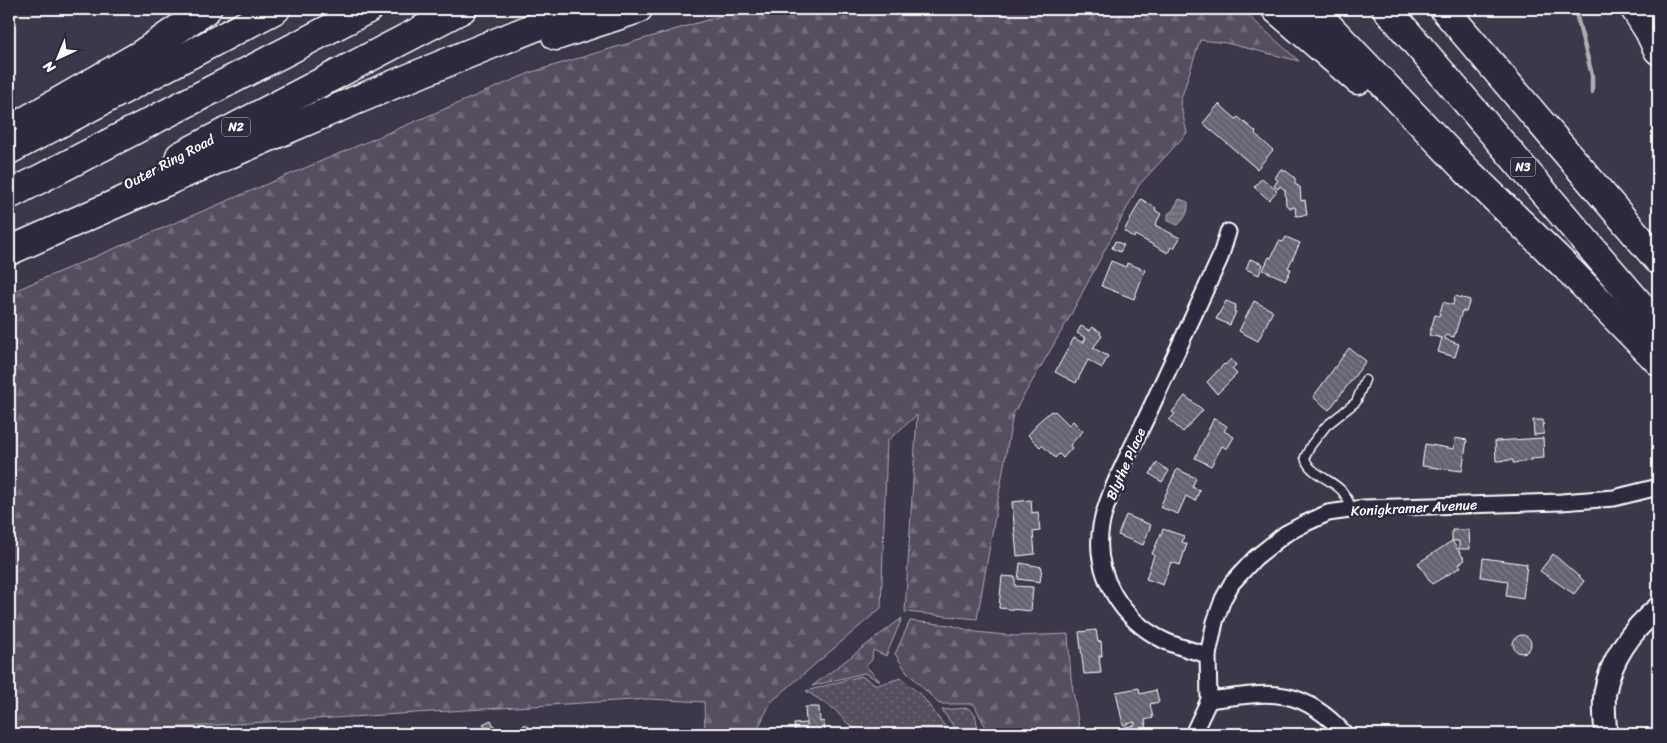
<svg xmlns="http://www.w3.org/2000/svg" width="1667" height="743" font-family="Sriracha,sans-serif">
	<style>
		.grass { fill: url(#grass-dots); stroke: #aaa8b0 }
		.forest { fill: url(#forest-firs); stroke: #aaa8b0 }
		.water { fill: url(#water-rules); stroke: #afadb4 }
		.lines { fill: none; stroke-linecap: round; stroke-linejoin: round }
		.stream { stroke: #afadb4; stroke-width: 4.5 }
		.building { fill: url(#building-back-hatch); stroke: #fff }
		.lane-casing { stroke: #fff; stroke-width: 11 }
		.street-casing { stroke: #fff; stroke-width: 19 }
		.secondary-casing { stroke: #fff; stroke-width: 25 }
		.highway-casing { stroke: #fff; stroke-width: 31 }
		.lane { stroke: #2f2a3d; stroke-width: 8 }
		.street { stroke: #2f2a3d; stroke-width: 15 }
		.secondary { stroke: #2f2a3d; stroke-width: 21 }
		.highway { stroke: #2f2a3d; stroke-width: 28 }
		.labels { text-anchor: middle; dominant-baseline: central; stroke-width: 5; stroke-linejoin: round; paint-order: stroke }
		.shield { fill: #2f2a3d; stroke: #c1bfc5; stroke-width: 1 }
		.shield-label { font-size: 12px; font-weight: bold; fill: #fff }
		.street-label { font-size: 14px; fill: #fff; stroke: #2f2a3d }
	</style>
	<defs>
		<pattern id="grass-dots" width="8" height="8" patternUnits="userSpaceOnUse" patternTransform="scale(1.25)"><rect width="8" height="8" fill="#555060"/><path d="M2 2h.1M6 6h.1" fill="none" stroke="#6e6a78" stroke-width="1.8" stroke-linecap="round"/></pattern>
		<pattern id="forest-firs" width="22" height="20" patternUnits="userSpaceOnUse" patternTransform="scale(1.25)"><rect width="22" height="20" fill="#555060"/><path d="M5 1l3.5 6h-7zM16 11l3.5 6h-7z" fill="#6e6a78"/></pattern>
		<pattern id="water-rules" width="6" height="5" patternUnits="userSpaceOnUse" patternTransform="scale(1.25)"><rect width="6" height="5" fill="#797682"/><path d="M0 2.5h6" fill="none" stroke="#626167"/></pattern>
		<pattern id="building-back-hatch" width="6" height="6" patternUnits="userSpaceOnUse" patternTransform="scale(1.25)"><rect width="6" height="6" fill="#666270"/><path d="M-1 5l2 2M0 0l6 6M5-1l2 2" fill="none" stroke="#7d7a85"/></pattern>
	</defs>
	<rect width="100%" height="100%" fill="#3c3749"/>
	<filter id="ink" filterUnits="userSpaceOnUse"><feTurbulence type="fractalNoise" baseFrequency=".02" numOctaves="2"/><feDisplacementMap in="SourceGraphic" scale="10" xChannelSelector="R" yChannelSelector="G"/><feConvolveMatrix kernelMatrix="1 2 1 2 8 2 1 2 1" color-interpolation-filters="sRGB"/></filter>
	<g filter="url(#ink)">
		<g class="grass">
			<path d="M861 676 877 685 901 678 922 696 946 728 929 734H858L856 729 846 722 834 709 806 691Z"/>
			<path d="M968 708 975 714 979 734H959L942 710Z"/>
		</g>
		<g class="forest">
			<path d="M744 9H1241L1299 61 1226 43 1200 40 1180 102 1187 133 1139 185 1068 320 1013 414 977 619 905 612 917 415 887 441 881 608 771 702 755 734H705L704 702 649 699 67 734H9V293L532 72Z"/>
			<path d="M902 618 886 656 873 650 872 660 866 666 880 681 864 673 812 686Z"/>
			<path d="M910 621 950 625 976 632 1015 636 1068 634 1071 678 1080 734H989L974 704H939L907 672 895 654Z"/>
		</g>
		<path class="water" d="M1179 199 1188 202C1189 212 1185 219 1178 225L1168 221V214L1173 210Z"/>
		<g class="lines">
			<path class="stream" d="M1573 9 1577 17 1592 75V92"/>
		</g>
		<g class="building">
			<path d="M1219 104 1236 119 1238 117 1256 132 1255 134 1273 150 1257 169 1203 123Z"/>
			<path d="M1282 169V171H1286L1295 178V184L1300 187 1301 201 1305 200 1307 215 1296 216 1295 207 1290 208 1286 205 1285 190 1280 186 1278 189 1274 186 1278 180 1275 178 1280 170Z"/>
			<path d="M1262 178 1277 191 1269 200 1254 187Z"/>
			<path d="M1141 199 1156 208 1155 210 1161 214 1155 225 1180 238 1174 248 1171 247 1168 253 1135 235 1134 238 1124 231Z"/>
			<path d="M1286 237 1300 243 1288 268 1291 269 1286 280 1263 270 1269 257 1271 258 1279 241 1283 242Z"/>
			<path d="M1115 241 1124 245 1120 252 1112 248Z"/>
			<path d="M1250 259 1263 264 1259 275 1246 269Z"/>
			<path d="M1111 261 1126 267 1127 263 1145 270 1134 299 1101 286Z"/>
			<path d="M1455 296 1470 300 1466 312 1462 311 1454 337 1446 335 1445 339 1459 344 1455 357 1438 352 1442 338 1429 335 1435 315 1439 316 1443 302 1453 305Z"/>
			<path d="M1226 301 1236 305 1234 311 1236 312 1230 325 1216 319Z"/>
			<path d="M1254 301 1273 311 1258 341 1239 331Z"/>
			<path d="M1081 326 1090 331 1092 327 1101 332 1100 334 1102 336 1093 348 1108 356 1102 368 1088 360 1076 383 1055 372 1074 338 1083 343 1086 338 1077 333Z"/>
			<path d="M1349 348 1366 361 1329 410 1313 397Z"/>
			<path d="M1231 359 1236 365 1232 369 1237 374 1217 394 1207 382 1224 364 1225 365Z"/>
			<path d="M1185 396 1203 410 1183 432 1169 420 1175 414 1172 412Z"/>
			<path d="M1051 411 1053 412 1055 411 1069 425 1073 421 1083 431 1070 445 1072 448 1063 458 1059 454 1055 458 1042 445 1040 447 1028 435 1036 426 1035 425Z"/>
			<path d="M1214 418 1227 426 1224 431 1234 437 1227 449 1222 446 1211 466 1195 458Z"/>
			<path d="M1533 420H1543L1544 434 1534 435Z"/>
			<path d="M1455 438 1467 440 1462 471 1422 466 1425 444 1454 449Z"/>
			<path d="M1543 438 1544 458 1530 459 1531 461 1513 463V460L1496 461 1495 441Z"/>
			<path d="M1157 463 1169 471 1162 482 1150 474Z"/>
			<path d="M1177 469 1196 478 1192 487 1200 490 1195 501 1186 496 1178 514 1160 507Z"/>
			<path d="M1031 500 1032 513 1038 512 1040 531 1033 532 1035 554 1017 556 1012 502Z"/>
			<path d="M1126 515 1151 525 1143 545 1118 535Z"/>
			<path d="M1163 529 1184 536 1182 542 1187 544 1180 565 1171 562 1163 585 1146 579 1154 555 1152 554Z"/>
			<path d="M1452 530H1469L1470 549H1459V541H1452Z"/>
			<path d="M1452 541 1465 560 1459 564 1461 567 1432 584 1418 563Z"/>
			<path d="M1553 554 1584 581 1574 594 1540 571Z"/>
			<path d="M1483 558 1527 564 1523 599 1506 596 1508 581 1481 577Z"/>
			<path d="M1020 563 1042 567 1040 582 1018 579Z"/>
			<path d="M1002 576 1015 577V586L1033 587 1031 611 999 608Z"/>
			<path d="M1096 630 1098 642 1101 641 1102 656H1099L1101 673 1084 674 1079 632Z"/>
			<circle cx="1522" cy="644" r="9"/>
			<path d="M1139 688 1140 694 1156 690 1159 702 1150 704 1153 718 1145 720 1148 734H1127L1125 727 1135 725V722L1123 725 1116 692Z"/>
			<path d="M805 707H819L820 722 824 721 825 734H807Z"/>
			<path d="M491 720 498 734H488L483 724Z"/>
			<path d="M806 723 807 734H795L794 724Z"/>
			<path d="M525 724 537 734H516Z"/>
		</g>
		<g class="lines">
			<g class="lane-casing">
				<path id="lane" d="M1353 510C1349 503 1346 494 1340 489 1330 479 1307 472 1305 457L1311 445 1326 426 1356 402 1365 380"/>
			</g>
			<g class="street-casing">
				<g id="street">
					<path d="M1208 655C1194 651 1178 647 1165 641 1121 620 1093 574 1101 526 1108 490 1133 447 1148 414 1172 362 1196 310 1220 258L1228 232"/>
					<path d="M1209 700C1269 692 1300 685 1345 734"/>
					<path d="M1193 734 1209 700 1208 655 1215 622 1223 599 1232 583 1255 558 1285 534 1304 524 1328 513 1364 508 1561 502 1614 498 1658 487"/>
				</g>
			</g>
			<g class="secondary-casing">
				<path id="secondary" d="M1606 734C1605 721 1603 705 1605 692 1611 658 1633 629 1658 608"/>
			</g>
			<g class="highway-casing">
				<g id="highway">
					<path d="M1276 9 1358 80"/>
					<path d="M1312 9 1467 171 1565 266 1658 361"/>
					<path d="M1387 9 1658 326"/>
					<path d="M1444 9 1658 260"/>
					<path d="M1635 9 1649 31 1658 50"/>
					<path d="M556 36 638 9"/>
					<path d="M27 120 140 55 207 9"/>
					<path d="M9 150 276 9"/>
					<path d="M180 156 462 9"/>
					<path d="M9 195 368 9"/>
					<path d="M9 251C198 167 388 84 581 9"/>
				</g>
			</g>
			<use href="#lane" class="lane"/>
			<use href="#street" class="street"/>
			<use href="#secondary" class="secondary"/>
			<use href="#highway" class="highway"/>
		</g>
	</g>
	<g class="labels">
		<g class="shield">
			<rect x="222" y="117.5" width="28" height="19" rx="4"/>
			<rect x="1510.5" y="157.5" width="25" height="19" rx="4"/>
		</g>
		<g class="shield-label">
			<text x="236" y="127">N2</text>
			<text x="1523" y="167">N3</text>
		</g>
		<g class="street-label">
			<text transform="translate(169 162) rotate(-28)">Outer Ring Road</text>
			<text transform="translate(1126 464) rotate(-66)">Blythe Place</text>
			<text transform="translate(1414 508) rotate(-3)">Konigkramer Avenue</text>
		</g>
	</g>
	<rect width="1667" height="743" fill="none" stroke="#2f2a3d" stroke-width="30"/>
	<rect x="15" y="15" width="1637" height="713" fill="none" stroke="#fff" stroke-width="2" filter="url(#ink)"/>
	<g transform="translate(58 58) rotate(224)" stroke="#2f2a3d" stroke-width="4" paint-order="stroke">
	<path d="M0-4L9 19L0 12L-9 19Z" fill="#ffffff"/>
	<text y="-8" font-size="14" font-weight="bold" text-anchor="middle" fill="#ffffff">N</text>
	</g>
</svg>
